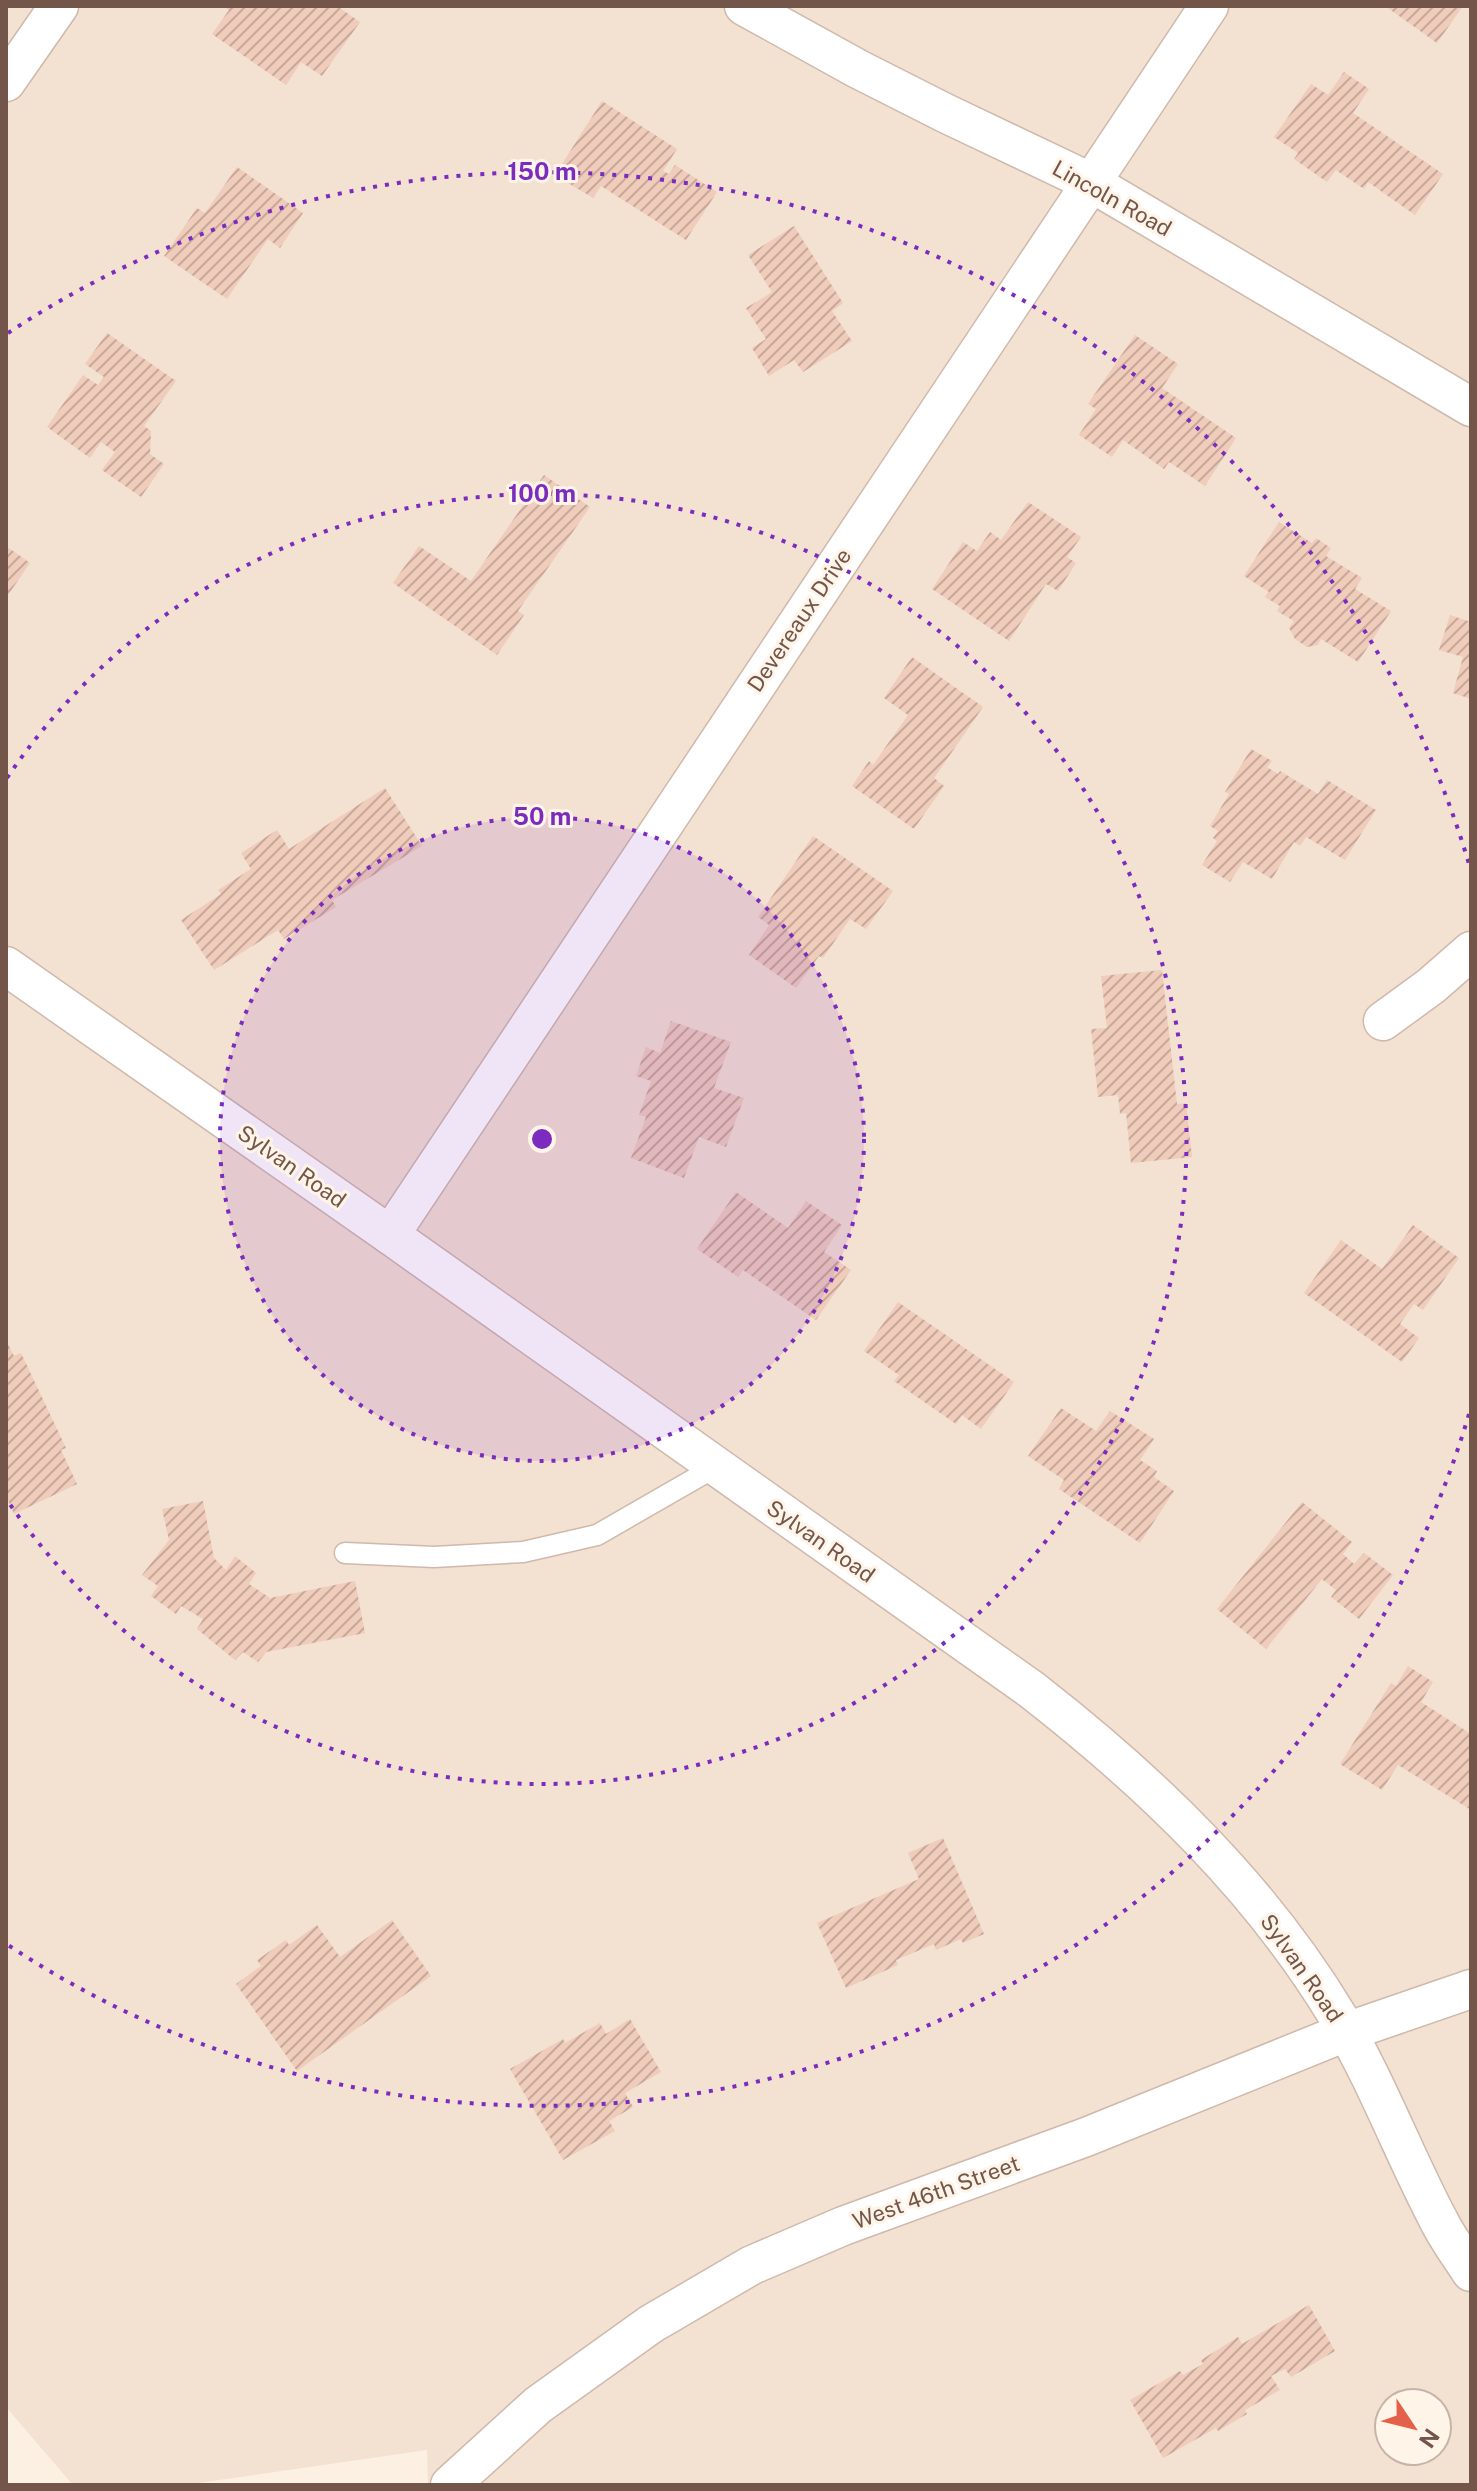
<svg xmlns="http://www.w3.org/2000/svg" width="1477" height="2491" font-family="'Public Sans',sans-serif">
	<style>
		.residential { fill: #f3e1d1; fill-rule: evenodd }
		.building { fill: url(#building-hatch) }
		.lines { fill: none; stroke-linecap: round; stroke-linejoin: round }
		.service-casing { stroke: #cfb9ac; stroke-width: 23 }
		.minor-casing { stroke: #cfb9ac; stroke-width: 41 }
		.service { stroke: #fff; stroke-width: 20 }
		.minor { stroke: #fff; stroke-width: 38 }
		.ring { fill: none; stroke: #7b2cbf; stroke-width: 4; stroke-dasharray: 4 8 }
		.labels { text-anchor: middle; dominant-baseline: central; stroke-width: 6; stroke-linejoin: round; paint-order: stroke }
		.street-label { font-size: 22px; fill: #735549; stroke: #fff4e8 }
		.centre { fill: #7b2cbf; stroke: #fff4e8; stroke-width: 4 }
		.ring-label { font-size: 24px; text-anchor: middle; font-weight: bold; fill: #7b2cbf; stroke: #fff4e8; stroke-width: 6; stroke-linejoin: round; paint-order: stroke }
	</style>
	<defs>
		<pattern id="building-hatch" width="6" height="6" patternUnits="userSpaceOnUse" patternTransform="scale(2)"><rect width="6" height="6" fill="#f0ccbb"/><path d="M-1 1l2-2M0 6l6-6M5 7l2-2" fill="none" stroke="#c7a89a"/></pattern>
	</defs>
	<rect width="100%" height="100%" fill="#fcf0e2"/>
	<path class="residential" d="M6 6H1471V2485H428L427 2450 184 2485H73L6 2407ZM1389 2403H1437V2451H1389Z"/>
	<g class="building">
		<path d="M223 6H337L360 22 322 76 301 62 286 85 212 34 229 10Z"/>
		<path d="M1385 6H1463L1437 43Z"/>
		<path d="M1344 72 1369 89 1353 113 1443 174 1415 215 1368 182 1364 189 1336 170 1327 182 1294 159 1298 153 1274 137 1311 84 1328 95Z"/>
		<path d="M602 101 677 149 663 171 669 174 675 165 717 192 686 240 601 186 593 198 555 175Z"/>
		<path d="M237 167 303 213 280 248 268 239 227 299 164 256 197 208 205 213Z"/>
		<path d="M794 226 843 303 832 311 852 341 803 372 794 360 769 376 752 348 766 339 746 308 772 292 748 255Z"/>
		<path d="M107 333 176 381 144 426 151 431 150 454 164 464 141 497 102 470 115 452 101 442 90 458 47 427 83 375 98 385 104 377 85 364Z"/>
		<path d="M1135 335 1178 364 1162 388 1236 438 1205 486 1169 462 1164 469 1123 440 1112 457 1079 435 1096 409 1088 404Z"/>
		<path d="M544 475 590 507 518 611 524 615 497 655 393 583 419 546 471 581Z"/>
		<path d="M1028 502 1081 537 1067 557 1076 563 1058 591 1046 584 1009 641 932 589 963 542 977 551 990 532 1001 540Z"/>
		<path d="M1279 522 1312 543 1316 538 1331 548 1326 556 1362 578 1355 589 1391 611 1358 662 1321 639 1318 645 1307 647 1295 639 1289 628 1294 621 1277 611 1280 606 1265 597 1269 592 1244 576Z"/>
		<path d="M6 546 30 563 6 598Z"/>
		<path d="M1450 615 1471 622V699L1453 693 1463 657 1439 650Z"/>
		<path d="M912 657 983 707 934 778 944 786 914 829 852 786 869 761 873 765 908 715 884 698Z"/>
		<path d="M1251 749 1272 761 1267 767 1278 774 1280 771 1318 794 1327 780 1376 810 1345 860 1306 837 1300 846 1294 842 1272 879 1243 862 1230 882 1202 865 1217 841 1213 838 1218 831 1210 826 1229 794 1225 792Z"/>
		<path d="M385 788 422 846 332 900 336 907 284 939 278 930 214 970 181 920 221 894 218 890 251 869 241 853 277 830 289 849Z"/>
		<path d="M813 836 893 891 866 929 850 919 823 958 819 956 796 988 749 955 769 925 758 917Z"/>
		<path d="M1162 970 1177 1104 1186 1103 1192 1157 1131 1163 1126 1113 1120 1114 1118 1095 1098 1097 1091 1029 1107 1028 1101 976Z"/>
		<path d="M671 1021 731 1042 714 1088 744 1098 726 1147 699 1137 684 1178 631 1158 646 1117 639 1115 651 1081 636 1076 646 1047 660 1053Z"/>
		<path d="M736 1192 788 1228 806 1201 842 1225 824 1252 851 1270 816 1320 743 1270 738 1277 697 1249Z"/>
		<path d="M1413 1225 1459 1258 1423 1310 1414 1304 1400 1324 1419 1338 1402 1362 1304 1293 1341 1240 1382 1269Z"/>
		<path d="M898 1302 1014 1382 981 1429 962 1415 956 1424 894 1381 899 1375 864 1351Z"/>
		<path d="M6 1340 14 1356 21 1353 66 1448 61 1450 77 1484 14 1514 6 1496Z"/>
		<path d="M1061 1408 1096 1431 1110 1411 1154 1439 1140 1460 1157 1471 1154 1477 1174 1491 1140 1543 1059 1489 1064 1480 1028 1456Z"/>
		<path d="M203 1501 214 1558 226 1570 235 1556 256 1573 249 1584 270 1598 355 1581 365 1633 266 1652 258 1662 243 1652 235 1660 197 1629 203 1619 181 1606 176 1614 151 1596 158 1586 142 1575 169 1540 162 1509Z"/>
		<path d="M1302 1502 1352 1542 1343 1554 1354 1564 1364 1553 1393 1575 1359 1619 1331 1597 1336 1590 1322 1579 1266 1649 1217 1609Z"/>
		<path d="M1408 1666 1433 1682 1421 1702 1471 1734V1810L1398 1765 1382 1790 1340 1764 1391 1683 1396 1686Z"/>
		<path d="M943 1838 984 1934 963 1943 961 1939 936 1950 934 1944 896 1960 898 1965 846 1988 817 1923 919 1879 908 1853Z"/>
		<path d="M392 1920 431 1976 297 2071 236 1984 261 1966 257 1960 286 1940 289 1945 317 1925 340 1957Z"/>
		<path d="M630 2019 661 2072 625 2093 633 2107 609 2121 615 2131 563 2160 510 2069 563 2039 565 2043 600 2023 606 2034Z"/>
		<path d="M1309 2305 1335 2351 1291 2377 1285 2369 1271 2376 1280 2390 1245 2410 1247 2414 1218 2431 1216 2428 1163 2458 1130 2400 1180 2371 1183 2375 1203 2364 1201 2360 1238 2337 1242 2344Z"/>
	</g>
	<g class="lines">
		<g class="service-casing">
			<path id="service" d="M345 1553 434 1557 523 1552 545 1547 597 1535 717 1466"/>
		</g>
		<g class="minor-casing">
			<g id="minor">
				<path d="M744 6 858 69 945 113 1090 182 1471 407"/>
				<path d="M6 82 59 6"/>
				<path d="M6 966 390 1235 1032 1690C1150 1782 1259 1886 1337 2015 1377 2081 1403 2153 1439 2221 1448 2239 1460 2255 1471 2272"/>
				<path d="M1383 1021 1431 986 1471 951"/>
				<path d="M390 1235 1209 6"/>
				<path d="M450 2485 538 2405 651 2324 752 2265 843 2226 1086 2137 1346 2032 1471 1989"/>
			</g>
		</g>
		<use href="#service" class="service"/>
		<use href="#minor" class="minor"/>
	</g>
	<circle cx="542" cy="1139" r="322" fill="#7b2cbf" fill-opacity=".12"/>
	<g class="ring">
		<circle cx="542" cy="1139" r="322"/>
		<path d="M7 778A645 645 0 1 1 7 1500"/>
		<path d="M1469 1414A967 967 0 0 1 8 1945M8 333A967 967 0 0 1 1469 864"/>
	</g>
	<g class="labels">
		<g class="street-label">
			<text transform="translate(1112 198) rotate(29)">Lincoln Road</text>
			<text transform="translate(799 620) rotate(-56)">Devereaux Drive</text>
			<text transform="translate(292 1166) rotate(35)">Sylvan Road</text>
			<text transform="translate(821 1541) rotate(35)">Sylvan Road</text>
			<text transform="translate(1302 1968) rotate(55)">Sylvan Road</text>
			<text transform="translate(936 2192) rotate(-20)">West 46th Street</text>
		</g>
	</g>
	<circle cx="542" cy="1139" r="12" class="centre"/>
	<g class="ring-label">
		<text x="542" y="180">150 m</text>
		<text x="542" y="502">100 m</text>
		<text x="542" y="825">50 m</text>
	</g>
	<rect width="1477" height="2491" fill="none" stroke="#735549" stroke-width="16"/>
	<g transform="translate(1413 2427) rotate(125)"><circle r="38" fill="#fff4e8" stroke="#c7b4a8" stroke-width="2"/>
	<path d="M0-6L14 30L0 20L-14 30Z" fill="#e3614a"/>
	<text y="-12" font-size="22" font-weight="bold" text-anchor="middle" fill="#735549">N</text>
	</g>
</svg>
